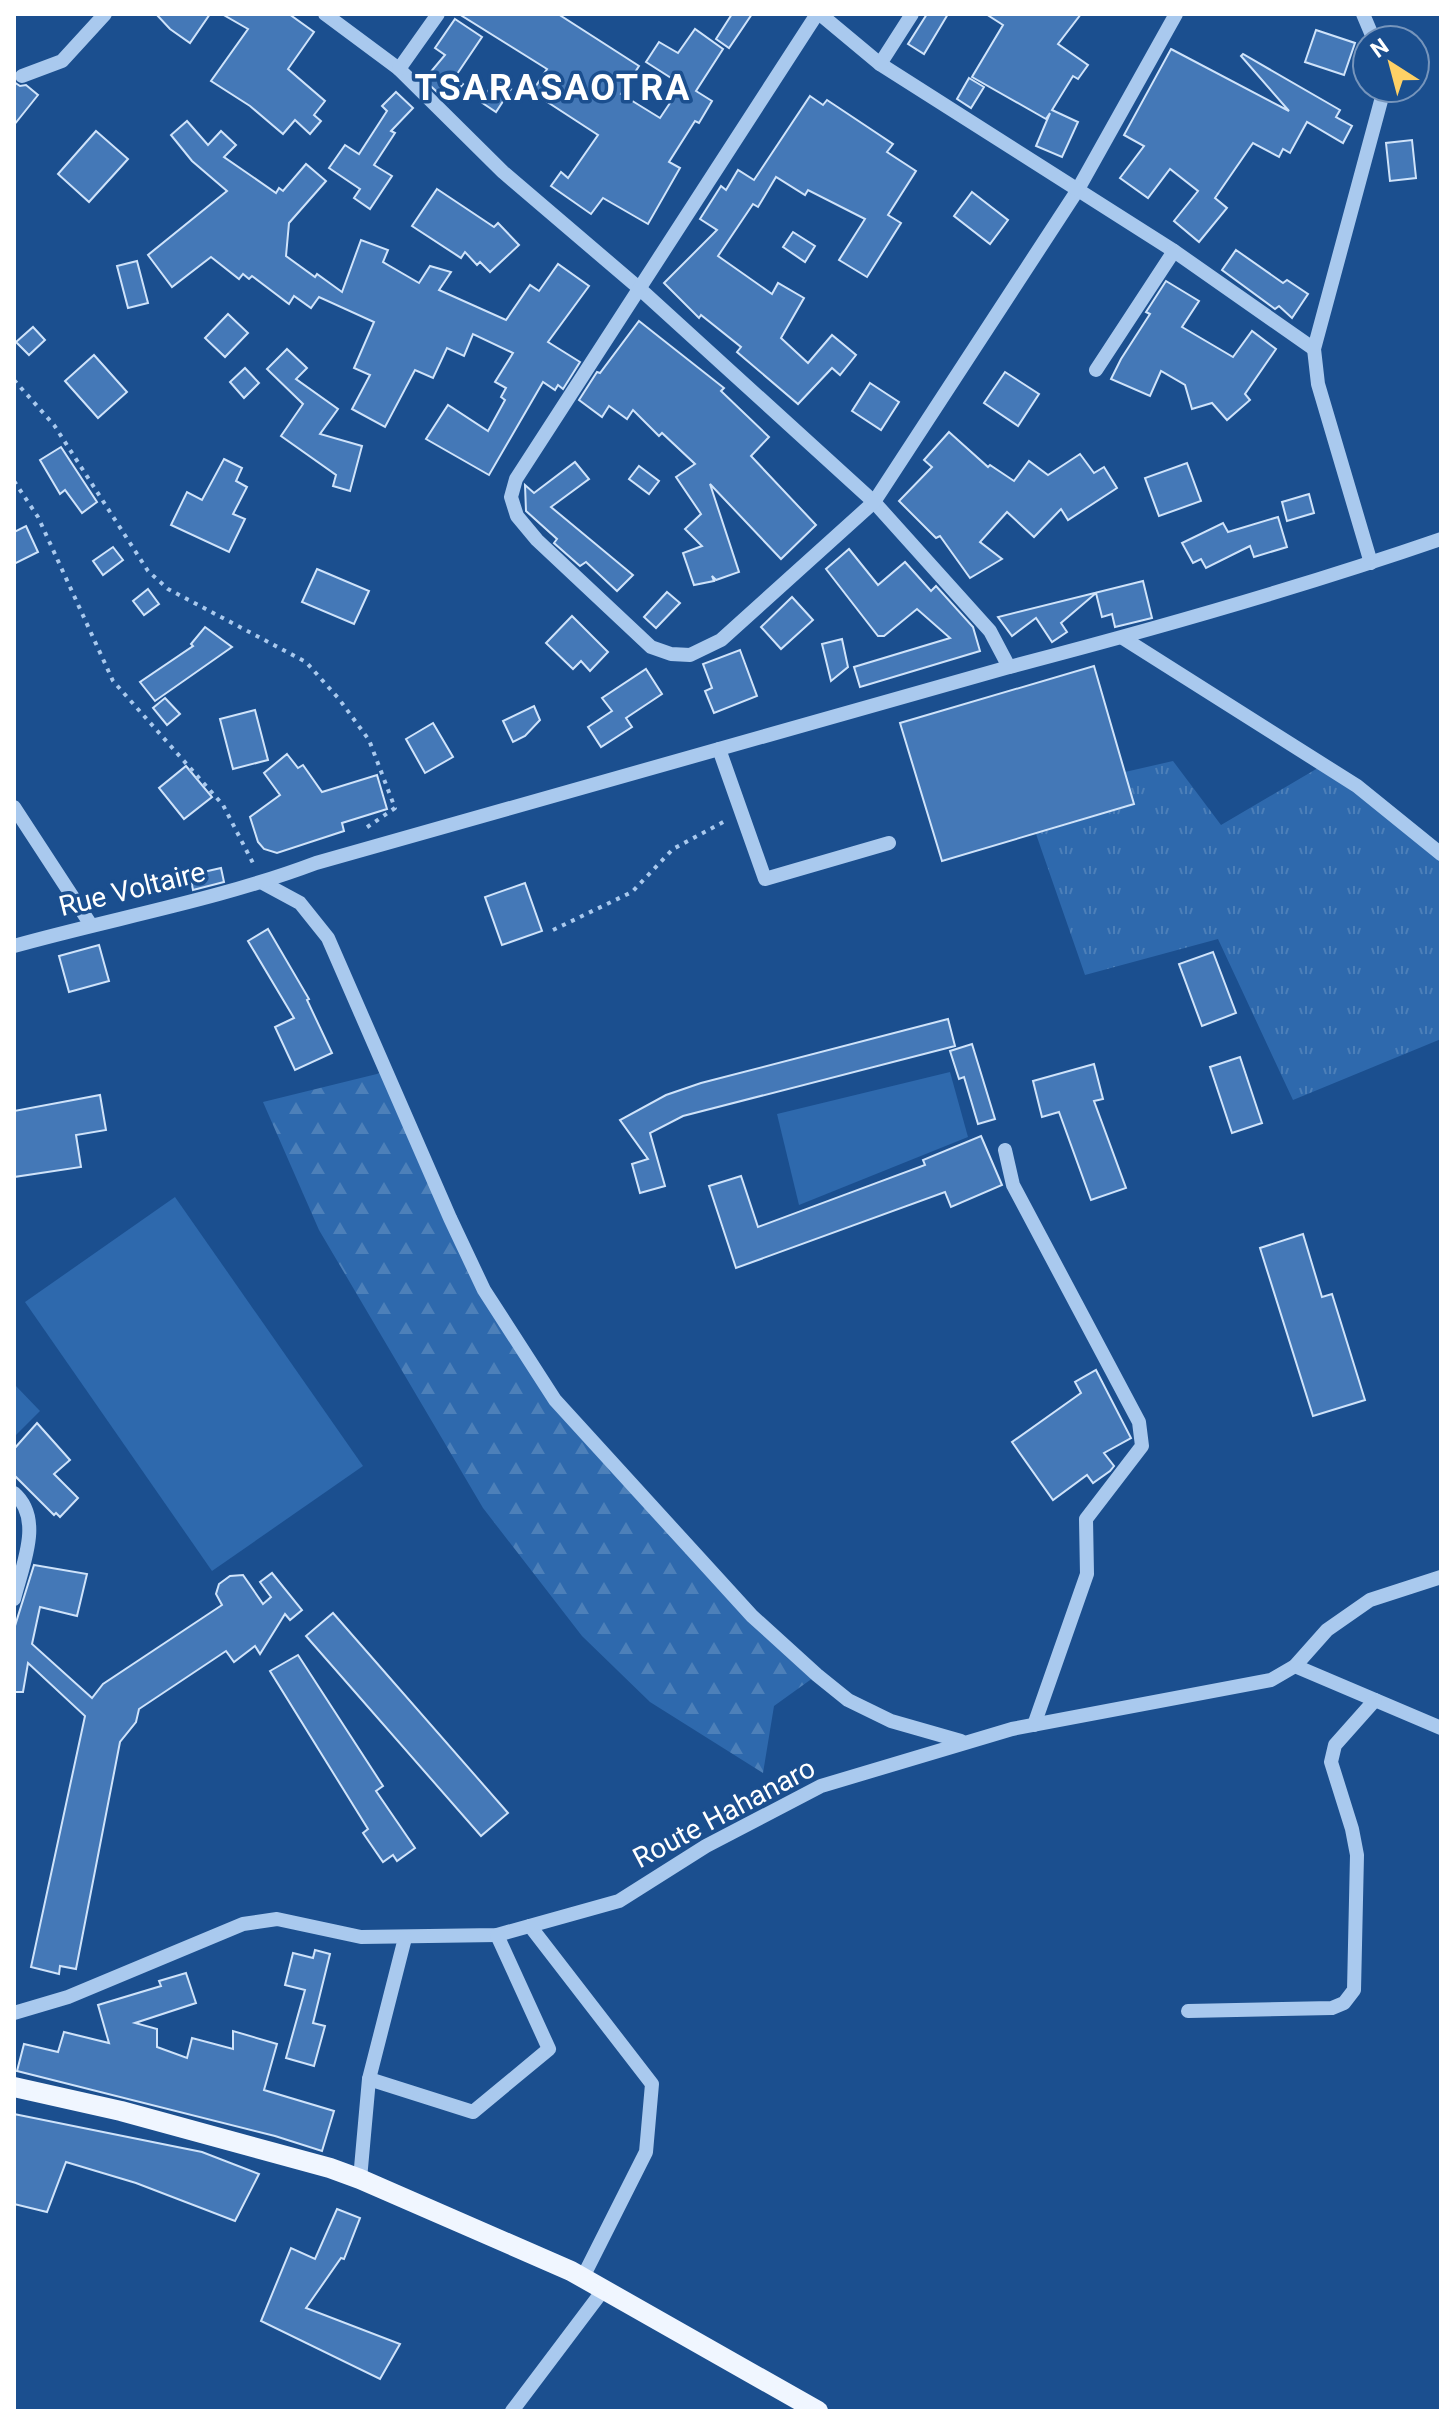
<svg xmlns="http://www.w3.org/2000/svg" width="1455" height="2425" font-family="Roboto,sans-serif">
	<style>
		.grass { fill: url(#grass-tufts) }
		.forest { fill: url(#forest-firs) }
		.pitch { fill: #2e69ad }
		.building { fill: #4478b7; stroke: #cfe3fa; stroke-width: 2 }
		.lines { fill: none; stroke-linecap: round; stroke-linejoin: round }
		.path { stroke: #a9c9ee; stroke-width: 4; stroke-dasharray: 4 6; stroke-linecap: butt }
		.minor { stroke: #a9c9ee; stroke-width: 14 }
		.major { stroke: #f0f6ff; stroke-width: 20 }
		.labels { text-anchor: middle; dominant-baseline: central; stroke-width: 7; stroke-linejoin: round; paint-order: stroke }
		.street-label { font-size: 28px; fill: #fff; stroke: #1b4f8f }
		.district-label { font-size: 36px; font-weight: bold; letter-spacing: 2px; fill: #fff; stroke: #1b4f8f }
	</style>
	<defs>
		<pattern id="grass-tufts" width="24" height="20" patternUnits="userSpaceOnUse" patternTransform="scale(2)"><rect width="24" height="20" fill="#2e69ad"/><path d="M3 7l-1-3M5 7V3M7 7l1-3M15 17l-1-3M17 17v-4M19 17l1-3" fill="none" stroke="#4d80b9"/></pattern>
		<pattern id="forest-firs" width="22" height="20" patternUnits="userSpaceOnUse" patternTransform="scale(2)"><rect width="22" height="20" fill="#2e69ad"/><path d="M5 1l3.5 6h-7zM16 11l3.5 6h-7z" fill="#4d80b9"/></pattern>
	</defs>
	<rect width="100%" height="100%" fill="#1b4f8f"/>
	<path class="grass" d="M1173 761 1221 825 1323 765 1441 854V1039L1293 1100 1218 939 1085 975 1036 834 1134 805 1125 772Z"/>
	<path class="forest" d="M385 1072 450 1218 555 1400 817 1675 774 1706 763 1773 650 1702 582 1636 483 1508 319 1230 263 1102Z"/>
	<g class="pitch">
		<path d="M950 1072 968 1137 799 1205 777 1114Z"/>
		<path d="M175 1197 363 1466 212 1571 25 1302Z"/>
		<path d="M14 1384 40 1411 14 1437Z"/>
	</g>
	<g class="building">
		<path d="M156 14H210L190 43 170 29Z"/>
		<path d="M222 14H289L314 32 288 69 325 101 314 115 321 121 310 134 295 120 283 134 250 106 211 81 248 29Z"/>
		<path d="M459 14H558L639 66 621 94 660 118 682 85 646 62 659 42 678 53 695 29 723 49 696 91 712 101 699 123 695 121 669 162 680 168 648 224 603 198 591 214 551 186 561 172 568 178 598 135 532 92 547 69Z"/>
		<path d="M732 14H752L729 48 716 39Z"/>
		<path d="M927 14H948L924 54 908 44Z"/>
		<path d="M986 14H1081L1058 44 1088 65 1078 79 1073 76 1052 110 1078 122 1062 157 1036 146 1050 113 1046 119 972 77 1003 25Z"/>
		<path d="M455 19 482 37 455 77 463 84 448 102 424 80 445 55 435 48Z"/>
		<path d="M1316 30 1355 43 1344 75 1305 62Z"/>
		<path d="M1171 49 1289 111 1241 56 1243 54 1340 110 1336 117 1352 126 1343 143 1307 122 1290 153 1283 149 1279 157 1253 143 1215 198 1227 208 1199 242 1174 221 1198 191 1170 169 1148 198 1120 178 1144 146 1124 135Z"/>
		<path d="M969 78 984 87 971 108 957 99Z"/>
		<path d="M496 79 511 89 496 112 481 102Z"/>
		<path d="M14 82 20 86 26 85 38 95 14 125Z"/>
		<path d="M396 92 413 108 391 131 395 133 374 165 392 176 370 209 354 198 360 189 329 168 345 145 359 154 387 111 382 106Z"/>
		<path d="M810 96 823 105 827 100 893 144 887 152 916 171 888 215 901 223 867 277 839 260 865 219 808 190 805 195 776 177 758 207 753 204 718 256 772 294 778 283 804 298 781 338 808 363 832 335 856 355 840 375 832 368 798 404 737 352 741 347 701 315 699 318 664 283 717 230 700 219 721 186 726 190 738 170 754 180Z"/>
		<path d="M187 121 208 145 221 131 236 145 224 157 276 193 279 188 283 191 306 164 326 181 289 223 286 256 315 277 317 274 342 292 361 240 388 250 383 262 419 283 430 266 451 272 439 290 506 320 530 285 539 291 558 264 589 286 548 342 580 362 563 389 558 385 555 390 543 382 489 475 426 439 448 405 488 431 505 400 501 397 506 388 495 382 513 353 473 334 464 356 447 348 433 378 415 370 385 427 352 409 370 375 354 368 374 322 319 297 311 308 294 296 289 304 252 276 249 279 243 274 239 279 211 257 172 287 148 255 227 191 192 161 171 135Z"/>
		<path d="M96 131 128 159 89 202 58 174Z"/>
		<path d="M1412 140 1416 178 1390 181 1386 143Z"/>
		<path d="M437 189 494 227 498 223 519 245 490 272 480 262 477 265 465 252 461 258 412 226Z"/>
		<path d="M972 192 1008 220 990 244 954 216Z"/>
		<path d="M793 232 815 246 805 262 783 247Z"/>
		<path d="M1236 250 1283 283 1287 280 1308 294 1292 318 1279 306 1275 309 1222 270Z"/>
		<path d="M137 261 148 303 128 308 117 266Z"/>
		<path d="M1166 281 1199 301 1182 327 1233 357 1252 331 1276 349 1245 394 1250 400 1227 420 1212 403 1192 409 1185 385 1161 371 1150 396 1111 379 1121 359 1150 314 1146 312Z"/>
		<path d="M228 314 248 333 225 357 205 338Z"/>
		<path d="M639 321 724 388 721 391 769 437 751 456 816 525 781 559 710 484 739 572 716 580 712 576 714 581 694 585 683 553 702 546 685 529 701 514 676 477 695 464 662 433 659 436 633 410 627 419 609 406 602 417 579 400 597 372 600 373Z"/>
		<path d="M33 327 45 340 29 355 16 342Z"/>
		<path d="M287 349 307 368 296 379 338 409 320 434 362 446 350 491 333 486 336 475 281 436 303 404 267 369Z"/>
		<path d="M94 355 127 392 98 418 65 381Z"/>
		<path d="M245 368 259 383 244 398 230 382Z"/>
		<path d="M1005 372 1039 394 1018 426 984 403Z"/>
		<path d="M870 383 899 402 881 430 852 411Z"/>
		<path d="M949 432 988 467 990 465 1014 481 1029 461 1048 475 1080 454 1094 473 1104 467 1117 488 1068 520 1061 509 1034 537 1007 512 980 542 1002 559 970 578 940 536 936 538 899 501 932 467 924 460Z"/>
		<path d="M61 447 97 502 82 513 65 490 60 494 40 460Z"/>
		<path d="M224 459 242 468 236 481 247 487 233 514 245 519 229 552 171 525 187 492 202 500Z"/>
		<path d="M575 462 589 479 551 507 633 575 617 591 586 562 580 566 554 543 557 539 526 511 525 485 534 493Z"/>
		<path d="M1187 463 1201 501 1159 516 1145 478Z"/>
		<path d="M639 466 659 481 649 494 629 479Z"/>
		<path d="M1309 494 1314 513 1287 521 1282 502Z"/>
		<path d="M1278 517 1287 547 1254 557 1250 546 1206 568 1201 559 1193 563 1182 543 1223 523 1228 532Z"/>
		<path d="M26 526 38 552 14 564V532Z"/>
		<path d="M113 547 123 560 103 575 93 561Z"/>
		<path d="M849 549 878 585 905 562 931 591 936 586 973 627 980 651 860 687 854 667 950 638 917 609 884 636H878L826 569Z"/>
		<path d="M317 569 369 591 354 624 302 602Z"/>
		<path d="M1143 581 1152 618 1115 627 1112 614 1102 617 1096 593 1061 623 1067 632 1052 642 1036 618 1012 636 998 617Z"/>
		<path d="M148 589 159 604 144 615 133 601Z"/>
		<path d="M667 592 680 603 656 628 644 617Z"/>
		<path d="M792 597 813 620 781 649 761 627Z"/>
		<path d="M572 616 608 652 590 671 581 661 573 669 546 643Z"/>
		<path d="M205 627 232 647 155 701 140 682 193 646 191 644Z"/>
		<path d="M842 639 848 667 831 681 822 644Z"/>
		<path d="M740 650 757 696 714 713 705 691 712 688 703 664Z"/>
		<path d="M1094 666 1134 804 942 861 900 723Z"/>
		<path d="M646 669 662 694 626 718 632 727 601 747 588 727 612 711 602 698Z"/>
		<path d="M165 698 180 714 167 725 153 708Z"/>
		<path d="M534 706 540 720 525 736 513 742 503 721Z"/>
		<path d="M255 710 268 760 233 769 220 719Z"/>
		<path d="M433 723 453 757 425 773 406 739Z"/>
		<path d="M287 754 298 768 303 765 322 792 377 775 387 809 342 823 344 831 277 853 264 849 258 842 250 817 280 795 264 773Z"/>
		<path d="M186 766 212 797 184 819 159 788Z"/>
		<path d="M221 868 224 882 193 890 190 875Z"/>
		<path d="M525 883 542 931 502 945 485 897Z"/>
		<path d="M268 929 309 999 307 1000 332 1053 295 1070 275 1027 294 1018 248 941Z"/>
		<path d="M99 945 109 981 69 992 59 956Z"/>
		<path d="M1213 952 1236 1013 1202 1026 1179 964Z"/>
		<path d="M948 1019 955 1046 683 1116 650 1133 665 1186 640 1193 632 1164 648 1159 620 1120 666 1095 701 1083Z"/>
		<path d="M972 1044 995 1119 978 1124 964 1077 959 1079 950 1051Z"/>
		<path d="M1240 1057 1262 1123 1232 1133 1210 1067Z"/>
		<path d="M1094 1064 1103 1099 1094 1101 1126 1188 1091 1200 1059 1112 1042 1117 1033 1081Z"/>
		<path d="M100 1095 106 1130 76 1135 81 1167 14 1177V1111Z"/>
		<path d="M981 1136 1002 1185 951 1207 945 1192 736 1268 709 1186 741 1176 758 1227 925 1165 923 1160Z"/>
		<path d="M1303 1234 1322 1297 1332 1294 1365 1400 1313 1416 1260 1248Z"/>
		<path d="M1096 1370 1131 1438 1104 1453 1114 1466 1110 1471 1093 1483 1087 1475 1053 1500 1012 1442 1081 1393 1075 1382Z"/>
		<path d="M37 1423 70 1460 54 1474 78 1498 60 1517 56 1513 54 1515 14 1475V1449Z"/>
		<path d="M34 1565 87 1574 77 1616 40 1607 32 1644 92 1698 103 1684 222 1605 216 1594 219 1584 230 1576 243 1575 263 1604 271 1597 260 1582 272 1573 302 1610 290 1620 285 1614 260 1654 255 1646 234 1662 226 1651 139 1709 136 1722 120 1742 76 1969 60 1966 59 1974 31 1967 85 1716 28 1663 23 1692H14V1629Z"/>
		<path d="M333 1613 508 1813 481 1836 306 1636Z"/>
		<path d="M298 1655 383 1786 376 1791 415 1848 397 1861 393 1855 383 1862 363 1833 368 1829 270 1671Z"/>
		<path d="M315 1950 330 1954 313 2023 325 2026 314 2066 286 2058 305 1990 285 1985 293 1953 313 1958Z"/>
		<path d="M186 1973 196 2003 135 2023 157 2029V2047L187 2058 192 2038 233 2049V2031L277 2044 264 2090 334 2111 322 2151 275 2136 17 2071 24 2044 58 2052 64 2032 109 2043 98 2005 161 1986 159 1981Z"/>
		<path d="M14 2114 202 2152 259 2174 235 2221 136 2183 66 2162 47 2212 14 2204Z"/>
		<path d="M337 2209 360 2218 344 2259 341 2258 306 2308 400 2344 380 2379 261 2321 291 2248 315 2259Z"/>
	</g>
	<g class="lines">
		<g class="path">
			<path d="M14 380 54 425 148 571 168 589 306 662 339 699 369 740 395 808 363 830"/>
			<path d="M14 481 38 517 113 681 223 805 255 867"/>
			<path d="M553 930 632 892 673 849 725 821"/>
		</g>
		<g class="minor">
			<path d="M325 14 399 69 503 172 640 289 874 502 990 631 1009 667"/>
			<path d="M817 14 516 479 511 497 517 516 537 540 651 647 671 654 690 655 721 640 874 502 1077 191 1176 14"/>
			<path d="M820 14 880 64 1174 251 1314 349"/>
			<path d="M1363 14 1374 40"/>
			<path d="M880 64 912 14"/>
			<path d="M399 69 438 14"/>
			<path d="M22 76 62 61 105 14"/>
			<path d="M1096 370 1174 251"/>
			<path d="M1371 563 1318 384 1314 349 1382 97V88"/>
			<path d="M1123 638 1357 786 1441 854"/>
			<path d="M719 749 765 879 889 843"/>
			<path d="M14 807 91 925"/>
			<path d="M263 883 300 903 328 938 450 1218 484 1290 555 1400 752 1616 817 1675 848 1700 891 1721 961 1741"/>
			<path d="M14 946C114 918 218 900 316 863L1009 667C1155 629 1299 588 1441 539"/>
			<path d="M1005 1150 1013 1185 1139 1422 1142 1446 1086 1519 1087 1574 1034 1725"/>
			<path d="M14 1493C44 1519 22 1566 14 1599"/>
			<path d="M1295 1666 1441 1728"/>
			<path d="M530 1926 652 2084 646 2152 583 2277"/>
			<path d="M1188 2011 1332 2008 1344 2003 1354 1990 1357 1855 1352 1829 1331 1762 1335 1745 1375 1700"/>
			<path d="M14 2013 68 1997 243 1924 277 1919 361 1937 497 1935 619 1901 706 1846 821 1786 1012 1729 1271 1680 1295 1666 1327 1630 1370 1600 1441 1577"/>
			<path d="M369 2079 473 2112 549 2049 497 1935"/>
			<path d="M360 2179 369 2079 405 1938"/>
			<path d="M512 2411 604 2289"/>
		</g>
		<path class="major" d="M14 2087 121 2111 330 2168 360 2179 571 2271 818 2411"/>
	</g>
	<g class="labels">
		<g class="street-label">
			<text transform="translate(132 889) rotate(-14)">Rue Voltaire</text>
			<text transform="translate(724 1813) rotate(-28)">Route Hahanaro</text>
		</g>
		<g class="district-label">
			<text x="553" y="88">TSARASAOTRA</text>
		</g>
	</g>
	<rect width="1455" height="2425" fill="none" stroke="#ffffff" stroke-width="32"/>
	<g transform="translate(1391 64) rotate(324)"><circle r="38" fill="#1b4f8f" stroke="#7695bc" stroke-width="2"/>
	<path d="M0-6L14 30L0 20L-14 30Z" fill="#ffd166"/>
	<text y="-12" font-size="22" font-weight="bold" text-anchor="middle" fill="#ffffff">N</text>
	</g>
</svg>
